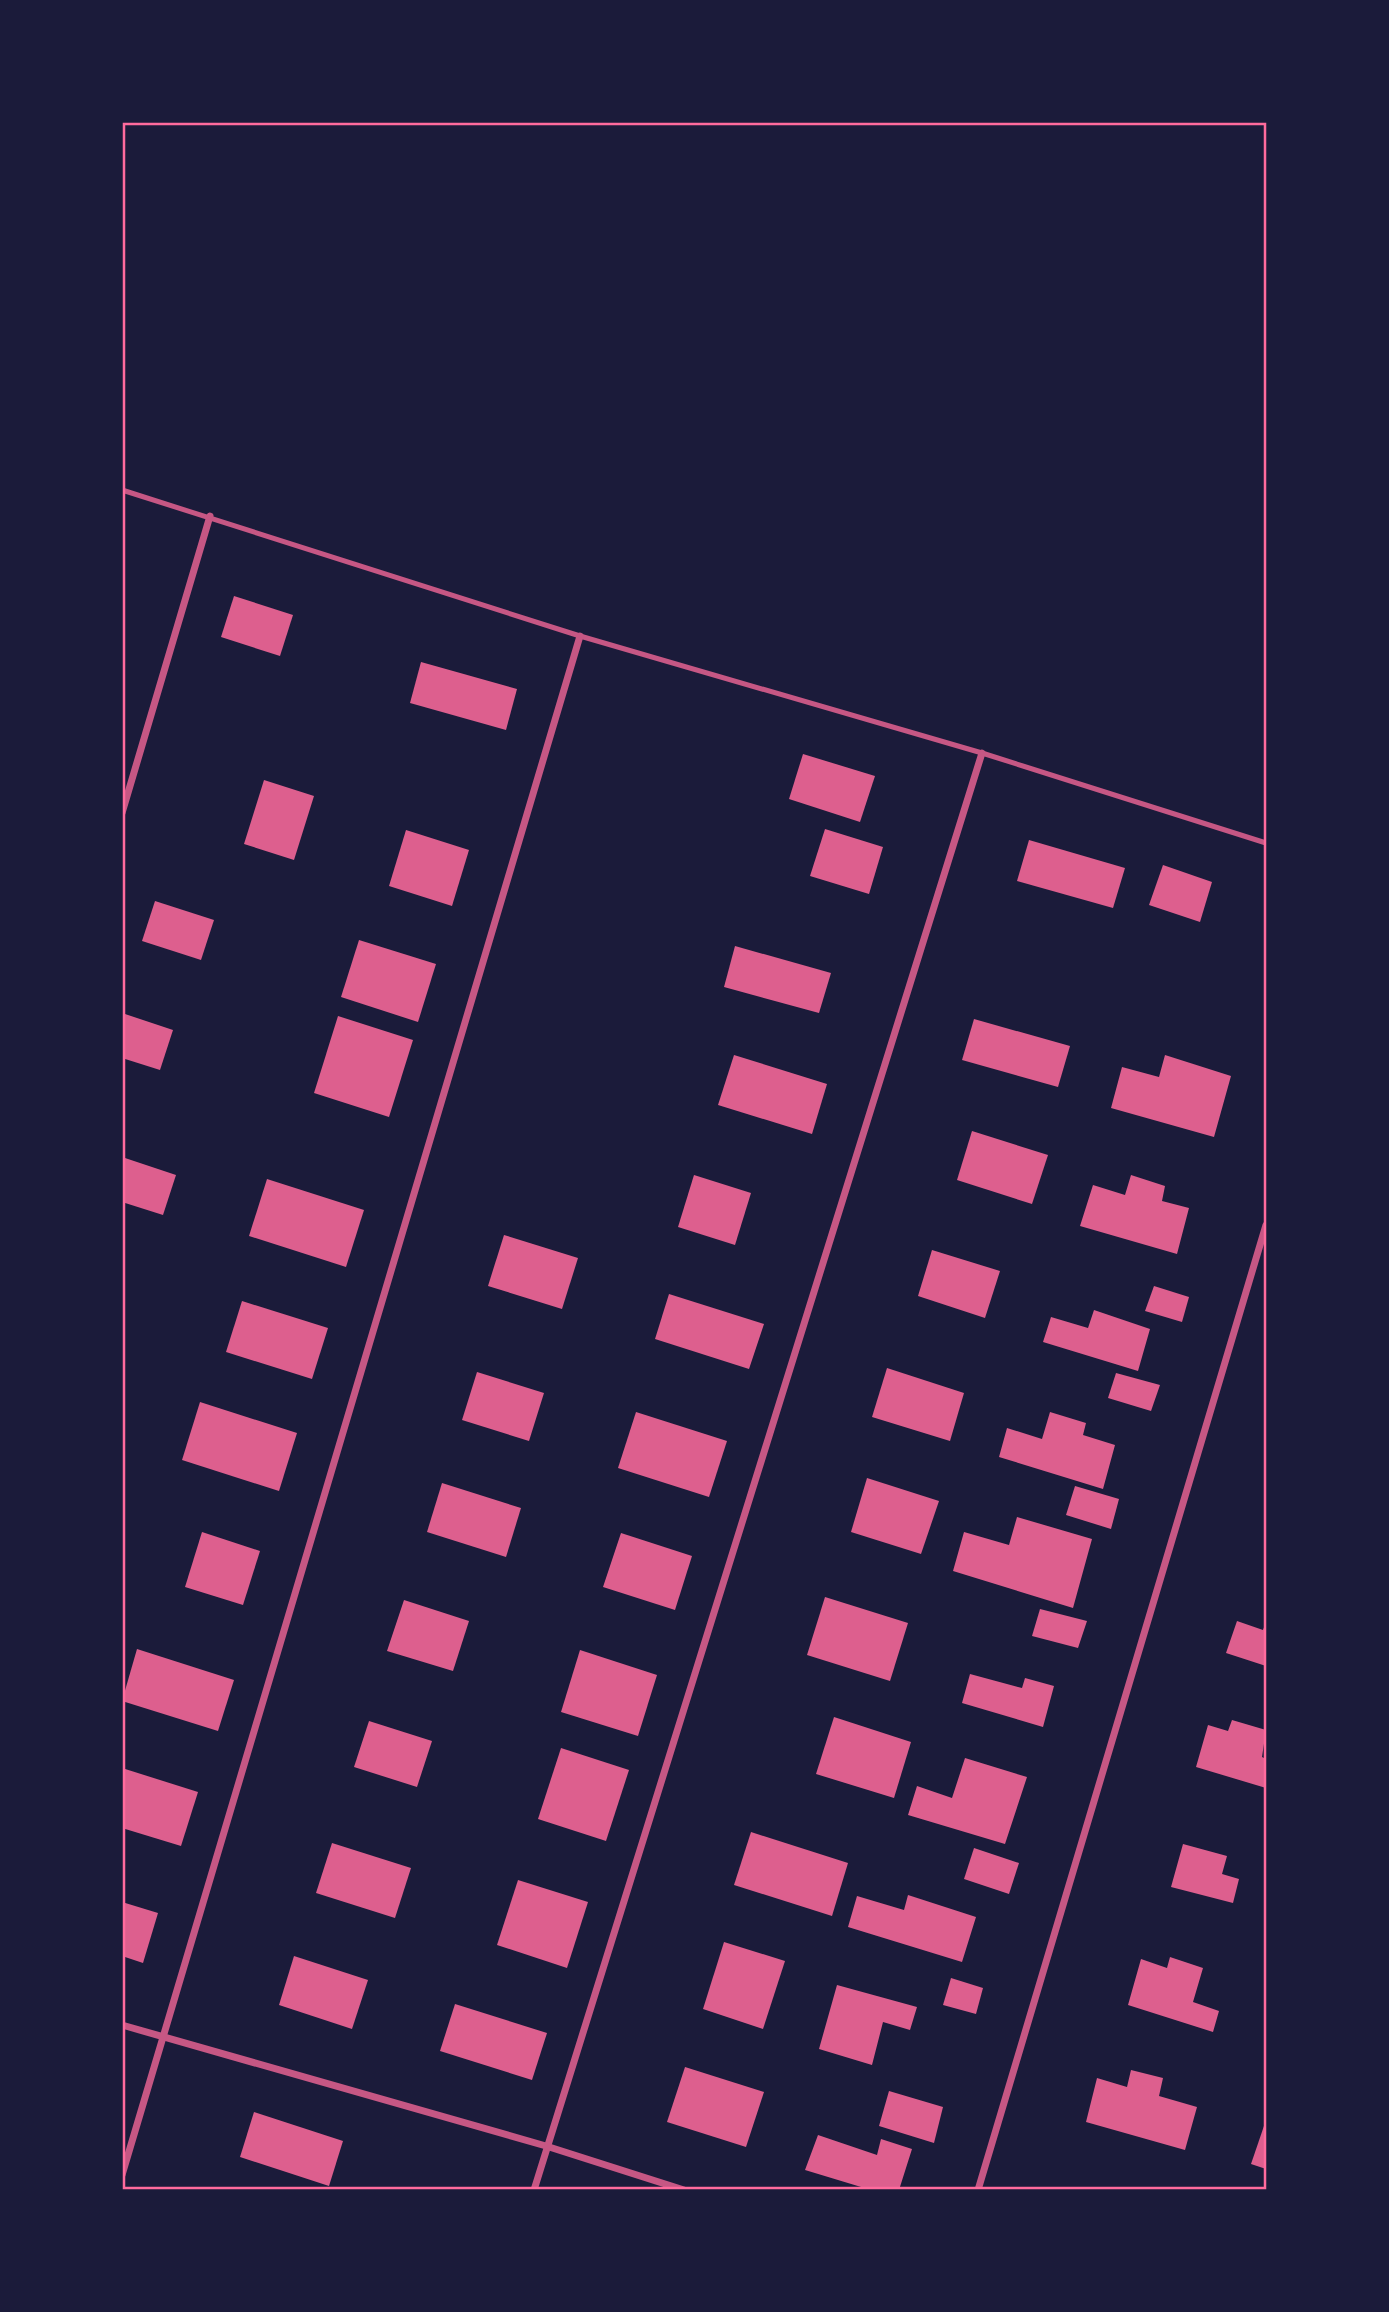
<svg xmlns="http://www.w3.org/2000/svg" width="1389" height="2312" font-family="'Open Sans',sans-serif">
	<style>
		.building { fill: #dd5f8e }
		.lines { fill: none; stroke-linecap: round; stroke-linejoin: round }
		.service { stroke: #c65784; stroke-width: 5 }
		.minor { stroke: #c65784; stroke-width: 7 }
		.neatline { fill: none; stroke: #ff6b9d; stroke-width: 2.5 }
	</style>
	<rect width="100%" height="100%" fill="#1b1b3a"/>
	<g class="building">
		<path d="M234 596 293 615 280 656 221 637Z"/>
		<path d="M421 662 517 689 506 730 410 703Z"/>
		<path d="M803 754 875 776 860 822 789 799Z"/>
		<path d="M264 780 314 796 294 860 244 844Z"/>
		<path d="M825 829 883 847 869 894 810 876Z"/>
		<path d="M406 830 469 850 452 906 389 886Z"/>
		<path d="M1029 840 1125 868 1113 908 1017 881Z"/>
		<path d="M1163 865 1212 882 1200 922 1149 905Z"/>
		<path d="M155 901 214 920 201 960 142 941Z"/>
		<path d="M359 940 436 964 418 1022 341 997Z"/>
		<path d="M735 946 831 973 819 1013 724 987Z"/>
		<path d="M122 1013 173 1030 160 1070 122 1058Z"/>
		<path d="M338 1016 413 1040 389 1117 314 1093Z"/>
		<path d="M974 1019 1070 1046 1058 1087 962 1060Z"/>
		<path d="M734 1055 827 1084 812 1134 718 1105Z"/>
		<path d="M1165 1055 1231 1076 1214 1137 1111 1108 1122 1067 1159 1077Z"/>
		<path d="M972 1131 1048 1155 1032 1204 957 1180Z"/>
		<path d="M122 1157 176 1175 163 1215 122 1202Z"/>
		<path d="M694 1175 751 1193 735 1245 678 1227Z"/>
		<path d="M1131 1175 1165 1186 1162 1201 1189 1208 1177 1254 1080 1226 1093 1185 1125 1195Z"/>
		<path d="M267 1179 364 1210 346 1267 249 1236Z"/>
		<path d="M504 1235 578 1258 562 1309 488 1286Z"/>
		<path d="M932 1250 1000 1271 985 1318 918 1296Z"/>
		<path d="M1154 1286 1189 1297 1182 1322 1145 1311Z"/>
		<path d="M669 1294 764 1324 749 1369 655 1339Z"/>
		<path d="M242 1301 328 1328 312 1379 226 1352Z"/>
		<path d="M1094 1310 1150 1329 1138 1371 1043 1342 1051 1317 1088 1328Z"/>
		<path d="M887 1368 964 1393 950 1441 872 1417Z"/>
		<path d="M477 1372 544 1393 529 1441 462 1420Z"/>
		<path d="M1116 1373 1160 1385 1151 1411 1108 1398Z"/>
		<path d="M200 1402 297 1433 279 1491 182 1460Z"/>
		<path d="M636 1412 727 1441 709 1497 618 1468Z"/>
		<path d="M1050 1412 1086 1423 1083 1435 1115 1445 1103 1489 999 1457 1007 1428 1042 1439Z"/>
		<path d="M867 1478 939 1501 921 1554 851 1532Z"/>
		<path d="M442 1483 521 1508 506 1557 427 1532Z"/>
		<path d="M1075 1486 1119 1499 1111 1529 1066 1515Z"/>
		<path d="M1017 1517 1092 1539 1073 1608 953 1571 964 1532 1009 1545Z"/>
		<path d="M202 1532 260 1551 243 1605 185 1587Z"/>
		<path d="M621 1533 692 1556 675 1610 603 1587Z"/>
		<path d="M825 1597 908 1623 890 1681 807 1655Z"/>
		<path d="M404 1600 469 1621 453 1671 387 1651Z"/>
		<path d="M1040 1609 1087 1621 1078 1648 1032 1636Z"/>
		<path d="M1237 1621 1263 1630 1266 1622V1666L1226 1653Z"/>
		<path d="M137 1649 234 1680 218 1731 122 1701Z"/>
		<path d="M580 1650 657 1675 638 1736 561 1712Z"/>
		<path d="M970 1674 1022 1688 1025 1678 1054 1686 1043 1727 962 1703Z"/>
		<path d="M834 1717 911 1742 894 1798 816 1774Z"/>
		<path d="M1232 1720 1266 1730 1262 1757 1266 1759V1788L1196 1767 1208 1725 1228 1731Z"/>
		<path d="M369 1721 432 1741 417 1787 354 1767Z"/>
		<path d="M561 1748 629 1770 606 1841 538 1819Z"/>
		<path d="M965 1758 1027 1777 1005 1844 908 1815 917 1786 952 1798Z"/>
		<path d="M122 1768 198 1792 181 1846 122 1828Z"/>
		<path d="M751 1832 848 1863 832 1916 734 1885Z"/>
		<path d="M332 1843 411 1868 395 1918 316 1893Z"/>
		<path d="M1183 1844 1227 1856 1222 1874 1239 1879 1233 1903 1171 1887Z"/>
		<path d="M974 1848 1019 1863 1009 1894 964 1879Z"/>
		<path d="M518 1880 588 1902 567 1968 497 1945Z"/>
		<path d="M908 1895 976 1917 962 1962 848 1927 857 1896 904 1910Z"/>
		<path d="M122 1902 158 1913 143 1963 122 1956Z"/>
		<path d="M724 1942 785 1961 763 2029 703 2009Z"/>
		<path d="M294 1956 368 1980 352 2029 279 2005Z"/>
		<path d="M1170 1957 1203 1968 1193 2002 1219 2011 1213 2032 1128 2005 1141 1959 1167 1968Z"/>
		<path d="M951 1978 983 1988 976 2014 943 2005Z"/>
		<path d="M837 1985 917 2007 910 2030 883 2022 872 2065 819 2049Z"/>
		<path d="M455 2004 547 2033 532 2080 440 2051Z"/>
		<path d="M685 2067 764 2092 746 2147 667 2122Z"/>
		<path d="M1131 2070 1163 2078 1159 2096 1197 2107 1185 2150 1086 2122 1097 2078 1127 2087Z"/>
		<path d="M889 2091 943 2107 934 2143 879 2126Z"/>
		<path d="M254 2112 343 2141 329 2186 240 2157Z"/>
		<path d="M1266 2120V2169L1251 2164Z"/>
		<path d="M818 2135 877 2155 881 2139 912 2149 899 2190H871L805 2170Z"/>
	</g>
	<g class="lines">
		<path class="service" d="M122 490 580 636 982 753 1266 843"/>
		<g class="minor">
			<path d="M122 813 210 516"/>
			<path d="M122 2025 546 2146 684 2190"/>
			<path d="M122 2175 580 636"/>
			<path d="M534 2190 982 753"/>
			<path d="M978 2190 1266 1225"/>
		</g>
	</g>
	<rect width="1389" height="2312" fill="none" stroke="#1b1b3a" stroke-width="248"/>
	<rect x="124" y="124" width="1141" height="2064" class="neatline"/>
</svg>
